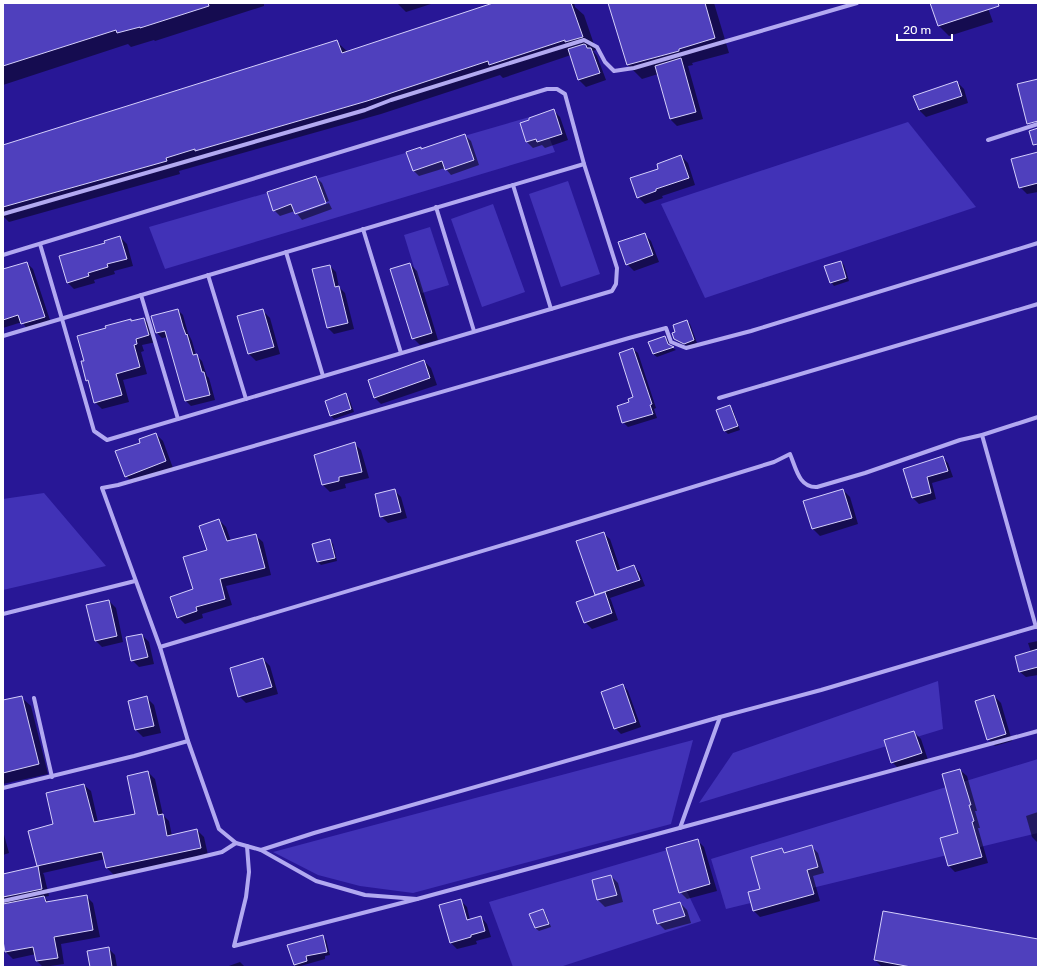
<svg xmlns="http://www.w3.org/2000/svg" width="1041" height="970" font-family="Rubik,sans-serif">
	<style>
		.green { fill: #4132b7 }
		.shadow { fill: #0007 }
		.building { fill: #4f40bd; stroke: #d5d0fc }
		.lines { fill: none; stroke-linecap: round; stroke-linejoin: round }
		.street { stroke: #b2a9f1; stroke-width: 4 }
	</style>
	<rect width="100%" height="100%" fill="#281796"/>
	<g class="green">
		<path d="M540 114 555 152 165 269 149 227Z"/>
		<path d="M908 122 976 207 705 298 661 204Z"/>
		<path d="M568 181 600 274 561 287 529 194Z"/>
		<path d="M493 204 525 292 482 307 451 219Z"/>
		<path d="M430 227 449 285 422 293 404 235Z"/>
		<path d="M44 493 106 566 3 590V499Z"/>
		<path d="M938 681 943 729 699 803 733 753Z"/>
		<path d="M693 740 671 824 413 893 360 886 318 875 273 852Z"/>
		<path d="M1038 759V833L726 909 711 859Z"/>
		<path d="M667 850 701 921 560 967H513L489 902Z"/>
	</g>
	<g class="shadow">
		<path d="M3 3H264V6L155 41 154 40 131 47 128 44 3 85Z"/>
		<path d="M397 3H434L406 12Z"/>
		<path d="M496 3H574L575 7 584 15 596 50 593 51 597 56 606 80 586 87 579 80 571 55 503 78 500 75 381 114 179 171 180 174 9 222 3 216V146L337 42 348 52Z"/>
		<path d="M609 3H714L729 53 692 63 693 65 688 66 703 119 677 126 670 119 658 74 642 79 627 64Z"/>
		<path d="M931 3H986L993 22 949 36 939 26Z"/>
		<path d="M957 82 964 89 968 103 926 117 919 110Z"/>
		<path d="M553 110 560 117 568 140 545 148 542 145 533 148 527 142Z"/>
		<path d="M465 135 471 141 479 165 451 175 445 168 419 176 414 171 420 148 422 150Z"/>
		<path d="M1038 152V192L1027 194 1020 187Z"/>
		<path d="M681 156 688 163 695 185 662 196 663 198 645 204 638 197 660 170Z"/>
		<path d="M316 177 322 183 329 201 298 212V214L329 203 332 209 302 220 295 211 280 216 274 210Z"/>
		<path d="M644 234 651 241 659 262 634 271 627 264Z"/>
		<path d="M120 237 127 244 133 266 114 271 115 274 94 280 95 283 74 289 67 282 106 243Z"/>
		<path d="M841 262 844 265 849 281 834 286 831 282Z"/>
		<path d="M27 263 33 269 51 323 28 330 22 322 3 328V274Z"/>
		<path d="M410 264 417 271 438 340 420 345 413 338Z"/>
		<path d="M330 266 336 272 339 287 345 293 354 329 334 334 328 328 313 270Z"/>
		<path d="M178 310 183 315 188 333 192 341 196 355 202 361 207 376 209 378 215 400 191 406 186 401 168 337 162 338 157 333Z"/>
		<path d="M263 311 270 318 280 354 256 361 249 354Z"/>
		<path d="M144 319 151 326 156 342 142 345 144 351 141 352 147 374 123 380 129 402 102 409 95 402 90 382 87 380 85 361Z"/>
		<path d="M687 321 690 324 697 343 688 346 678 342 675 339 677 332Z"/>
		<path d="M665 337 668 340 670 346 676 350 657 357 653 354Z"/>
		<path d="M633 349 638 353 656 408 654 409 657 418 628 427 623 422 631 402 634 398Z"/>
		<path d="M424 361 431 368 437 385 381 404 374 397Z"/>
		<path d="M346 394 349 398 354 412 334 419 331 416 326 401Z"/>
		<path d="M729 406 733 410 740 430 728 434 725 431Z"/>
		<path d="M156 434 163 441 173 468 133 483 126 476 141 443Z"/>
		<path d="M354 443 361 450 369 478 345 484 346 488 330 492 323 485Z"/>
		<path d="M943 458 948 463 953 477 932 483 936 499 919 504 913 498 904 469Z"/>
		<path d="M394 490 401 497 407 518 388 523 381 516Z"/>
		<path d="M843 490 850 497 858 524 820 536 813 529Z"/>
		<path d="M219 520 226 527 231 541 255 535 263 542 271 575 226 586 232 605 202 614 203 618 185 624 178 617 194 590Z"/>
		<path d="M603 533 610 539 621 571 634 566 640 573 645 586 610 598 611 600 618 620 592 629 585 622 597 596 596 595Z"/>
		<path d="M330 540 333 544 337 561 321 565 318 562 314 545Z"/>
		<path d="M109 601 116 608 123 642 102 647 95 640Z"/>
		<path d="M142 635 149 642 154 664 139 667 132 660Z"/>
		<path d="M1038 641V675L1026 677 1020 672 1031 652 1028 643Z"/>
		<path d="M263 659 270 666 278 694 246 703 239 696Z"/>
		<path d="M623 685 628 691 641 727 621 734 615 728Z"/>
		<path d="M994 696 1001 703 1012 741 995 746 988 739Z"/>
		<path d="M21 697 31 706 48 774 3 784V701Z"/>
		<path d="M147 698 154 705 161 733 143 737 136 730Z"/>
		<path d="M914 732 921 739 928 760 899 769 892 762Z"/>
		<path d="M960 770 967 776 977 811H975L980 828H978L988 863 955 872 948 865 959 833Z"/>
		<path d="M148 772 155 779 163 815 169 821 172 836 197 830 204 837 208 855 114 875 107 868 105 859 43 873 44 875 49 896 44 897 50 903 86 896 93 903 100 937 61 944 64 964 43 967 37 961 36 954 13 959 6 952 3 935V875L40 867 38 866 55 824 84 785 91 791 98 822 136 814Z"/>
		<path d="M1038 812V843L1032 837 1026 816Z"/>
		<path d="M3 831 9 853 3 855Z"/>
		<path d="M697 840 704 847 717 891 687 899 680 892Z"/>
		<path d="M812 847 818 853 824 873 813 876 820 901 760 917 754 911 761 889 782 849 786 854Z"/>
		<path d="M611 876 618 883 623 902 605 907 598 900Z"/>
		<path d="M460 900 467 907 470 920 481 917 487 924 491 937 476 941 477 944 457 949 451 943Z"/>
		<path d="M680 903 687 910 691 923 665 930 658 923Z"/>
		<path d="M543 910 546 914 551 927 539 931 535 928Z"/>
		<path d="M323 937 326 940 330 955 325 956V959L297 967 294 964Z"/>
		<path d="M1038 940V967H882L875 960Z"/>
		<path d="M108 948 115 955 117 967H91Z"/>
		<path d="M240 962 245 967H226Z"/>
	</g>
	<g class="building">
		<path d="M3 3H208L209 6 140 28V27L117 33 116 30 3 66Z"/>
		<path d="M493 3H571L583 37 565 42V40L489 65 488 61 367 101 195 151V149L166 158 167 161 3 207V145L337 40 342 53Z"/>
		<path d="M608 3H705L715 38 679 49V51L627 65Z"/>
		<path d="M930 3H998L999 6 938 26Z"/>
		<path d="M584 44 586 45 587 48H591L600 73 578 80 568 49Z"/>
		<path d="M681 58 696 112 670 119 655 66Z"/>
		<path d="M1038 79V121L1027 124 1017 84Z"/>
		<path d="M957 81 962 96 919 110 913 96Z"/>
		<path d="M554 109 562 134 537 142 536 139 526 142 520 123 529 120V118Z"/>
		<path d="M1038 128V144L1033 145 1029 131Z"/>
		<path d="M465 134 474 160 445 170 442 161 413 171 406 152 421 147V149Z"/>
		<path d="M1038 152V183L1019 188 1011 159Z"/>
		<path d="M681 155 689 178 656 189V191L637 198 630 178 658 169 657 164Z"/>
		<path d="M316 176 326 203 295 214 291 204 273 211 267 192Z"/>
		<path d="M645 233 653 255 626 265 618 242Z"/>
		<path d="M120 236 127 259 107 264 108 267 88 273 89 276 67 283 59 256 105 243 104 241Z"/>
		<path d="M841 261 846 278 830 283 824 266Z"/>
		<path d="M27 262 45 317 21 324 18 315 3 320V269Z"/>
		<path d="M410 263 432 333 412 339 390 269Z"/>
		<path d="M330 265 335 287 339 286 348 323 327 328 312 269Z"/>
		<path d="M178 309 183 327 186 335 187 334 193 355 197 354 202 372H204L210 395 185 401 165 331 156 333 151 316Z"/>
		<path d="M263 309 274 347 248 354 237 316Z"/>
		<path d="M144 318 149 335 136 339 137 344 134 345 140 367 116 374 122 395 94 403 88 380 86 381 81 361H84L77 336 106 328 105 326 131 319V321Z"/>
		<path d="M687 320 694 340 684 344 674 339 672 333 675 332 673 325Z"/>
		<path d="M665 336 668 344 674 347 653 354 648 342Z"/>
		<path d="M633 348 652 404 650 405 653 414 622 423 617 406 629 402 628 399 633 397 619 353Z"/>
		<path d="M424 360 430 378 374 398 368 380Z"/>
		<path d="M346 393 351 409 330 416 325 401Z"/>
		<path d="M730 405 738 426 724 431 716 410Z"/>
		<path d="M156 433 166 461 125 477 115 451 140 443 139 439Z"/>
		<path d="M355 442 362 472 339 477V481L322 485 314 455Z"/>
		<path d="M943 456 948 471 927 477 931 493 912 498 903 469Z"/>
		<path d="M395 489 401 512 380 517 375 494Z"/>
		<path d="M843 489 852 518 812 529 803 501Z"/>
		<path d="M219 519 227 541 256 534 265 568 220 579 225 599 196 607 197 611 177 618 170 597 193 589 183 557 207 550 199 526Z"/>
		<path d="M604 532 617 571 634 565 640 580 595 595 576 541Z"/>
		<path d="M330 539 335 558 317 562 312 544Z"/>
		<path d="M605 592 612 613 584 623 576 602Z"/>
		<path d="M109 600 117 636 95 641 86 605Z"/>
		<path d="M142 634 148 657 131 661 126 637Z"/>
		<path d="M1038 649V667L1019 672 1015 656Z"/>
		<path d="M263 658 272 687 238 697 230 668Z"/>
		<path d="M623 684 636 722 614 729 601 692Z"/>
		<path d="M994 695 1006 734 987 740 975 701Z"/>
		<path d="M22 696 39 764 3 773V700Z"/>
		<path d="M147 696 154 726 135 730 128 701Z"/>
		<path d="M914 731 922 753 891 763 884 740Z"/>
		<path d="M960 769 971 805H969L974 821 972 822 982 857 948 866 940 838 958 833 942 774Z"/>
		<path d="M148 771 158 815 163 814 167 836 197 829 201 848 106 868 102 852 37 866 28 831 53 824 46 793 84 784 94 822 135 814 127 776Z"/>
		<path d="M698 839 710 884 679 893 666 848Z"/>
		<path d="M812 845 818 867 807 870 814 894 753 911 748 892 760 889 751 857 782 848 784 853Z"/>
		<path d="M38 866 42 889 3 897V874Z"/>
		<path d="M611 875 617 895 597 900 592 880Z"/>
		<path d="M87 895 93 930 54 937 58 958 36 961 33 947 5 952 3 941V904L44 896 46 902Z"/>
		<path d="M461 899 467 920 481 916 485 931 471 935V937L450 943 439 905Z"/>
		<path d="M680 902 685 916 657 924 653 910Z"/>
		<path d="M543 909 549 924 535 928 529 914Z"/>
		<path d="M883 911 1038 939V967H911L874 960Z"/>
		<path d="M323 935 327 952 306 956 307 961 294 965 287 945Z"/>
		<path d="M109 947 112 967H90L87 951Z"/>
	</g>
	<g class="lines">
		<g class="street">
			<path d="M988 140 1038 124"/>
			<path d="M513 185 551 309"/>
			<path d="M436 207 474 331"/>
			<path d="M3 214 365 110 391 100 584 40 597 47 605 62 614 71 634 68 857 3"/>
			<path d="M363 229 401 353"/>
			<path d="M286 252 323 376"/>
			<path d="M3 255 547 89H557L565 94 584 164 617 268 616 284 612 291 107 440 94 431 62 319 40 244"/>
			<path d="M208 275 246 399"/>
			<path d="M141 295 178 419"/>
			<path d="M3 336 584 164"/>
			<path d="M719 398 1038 304"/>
			<path d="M982 435 1036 627"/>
			<path d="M3 614 135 581"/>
			<path d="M160 647 546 532 774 462 790 454C796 468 799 488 817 487L865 473 960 440 982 435 1038 417"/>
			<path d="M34 698 52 777"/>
			<path d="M3 788 134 756 188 741"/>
			<path d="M680 828 720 717 821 690 1038 626"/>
			<path d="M247 846 249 872 246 897 234 946 417 899 1038 731"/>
			<path d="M261 850 314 833 720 717"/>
			<path d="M417 899 365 895 316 881 261 850 236 843 219 829 188 741 160 647 102 488 118 485 629 338 666 328 671 342 686 348 751 331 1038 243"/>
			<path d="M3 901 197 858 222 852 236 843"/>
		</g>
	</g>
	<rect width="1041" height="970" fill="none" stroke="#ffffff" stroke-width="8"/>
	<path d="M897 34v6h55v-6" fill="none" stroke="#ffffff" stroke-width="2"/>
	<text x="903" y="34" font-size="12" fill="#ffffff" stroke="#281796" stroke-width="3" paint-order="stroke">20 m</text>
</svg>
